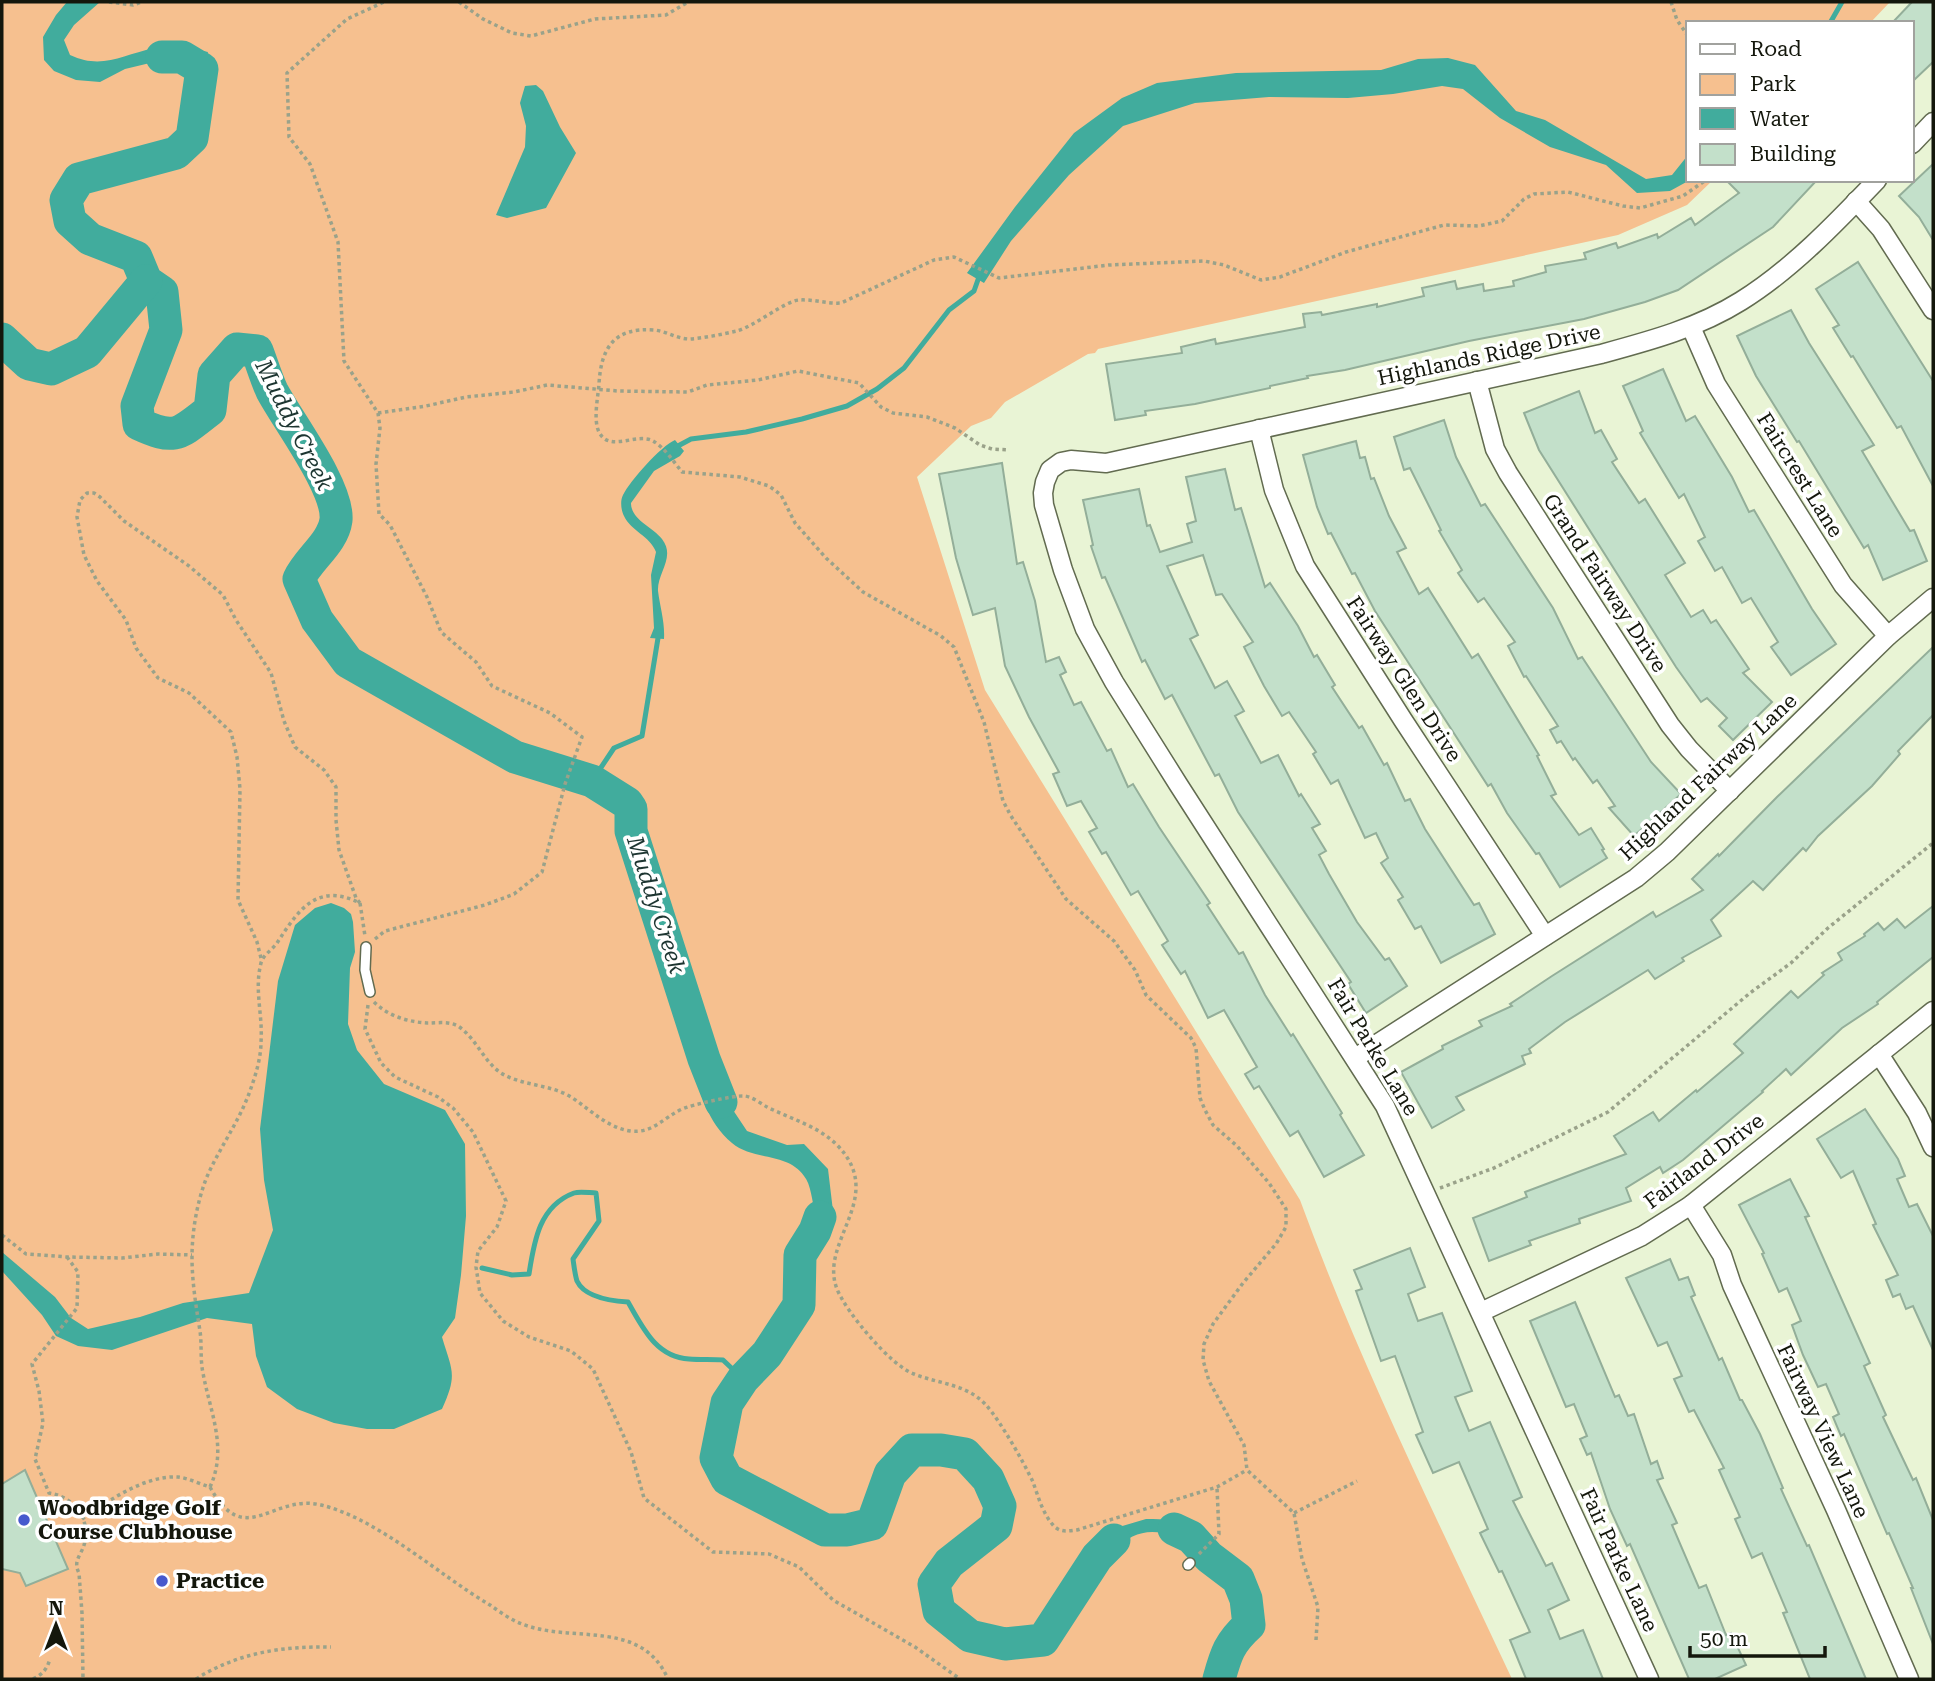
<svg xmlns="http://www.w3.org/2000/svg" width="1935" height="1681" font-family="'Roboto Serif',serif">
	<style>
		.green { fill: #f6c08f }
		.water { fill: #41ac9d }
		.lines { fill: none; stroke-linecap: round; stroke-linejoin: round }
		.stream { stroke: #41ac9d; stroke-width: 5 }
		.river { stroke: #41ac9d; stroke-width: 33 }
		.building { fill: #c3e0ca; stroke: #93ae99; stroke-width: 2 }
		.lane-casing { stroke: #626b50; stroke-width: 12 }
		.street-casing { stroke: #626b50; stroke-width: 21 }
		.path { stroke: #9aa28a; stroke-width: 3.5; stroke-dasharray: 3.5 3.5; stroke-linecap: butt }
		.lane { stroke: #fff; stroke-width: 9 }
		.street { stroke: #fff; stroke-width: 18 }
		.poi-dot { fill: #4759cd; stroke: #fff; stroke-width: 2.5 }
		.labels { text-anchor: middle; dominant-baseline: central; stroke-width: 7; stroke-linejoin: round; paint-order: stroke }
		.street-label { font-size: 21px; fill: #14170c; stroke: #fff }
		.poi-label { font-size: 21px; font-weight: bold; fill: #14170c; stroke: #fff; text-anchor: start }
		.water-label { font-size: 23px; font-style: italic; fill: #1d3531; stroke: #fff }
	</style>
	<rect width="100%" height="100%" fill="#e9f4d5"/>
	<path class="green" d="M2 2H1890L1870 23H1688V180H1713L1687 205 1618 235 1098 349 1095 353 1088 354 1005 402 991 418 971 426 917 477 985 690 1300 1200C1360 1364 1438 1521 1512 1679H2Z"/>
	<g class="water">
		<path d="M67 2H100L74 25 64 40 70 55C102 70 122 55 154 48 172 45 191 48 208 52L202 69 150 63 125 69 100 82 76 80 54 71 44 60 43 37 56 15Z"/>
		<path d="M1448 58 1475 65 1516 111 1545 120 1646 179 1672 175 1688 155V180H1690L1670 191 1637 193 1606 165 1550 147 1500 118 1463 89 1442 86 1393 94 1348 98 1269 97 1195 103 1123 126 1069 175 1011 241 984 283 967 273 1015 207 1074 133 1122 98 1157 83 1236 73 1381 70 1418 59Z"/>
		<path d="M536 85 543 91 560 127 576 153 546 208 507 218 496 215 525 147 526 126 520 103 525 86Z"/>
		<path d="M675 440 684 451 680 456 654 471 631 503C631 520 653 527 662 539 676 557 657 573 658 591 660 607 665 622 664 639L650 638 654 628 651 575 656 552C650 536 631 531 624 516 621 510 620 501 623 495 630 481 661 446 675 440Z"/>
		<path d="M331 903 344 908 351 914 353 922 355 952 350 968 348 1024 357 1050 384 1084 445 1110 465 1144 466 1216 461 1275 455 1318 442 1337C452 1371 458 1374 442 1409L394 1429H367L334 1423 297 1409 267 1387 256 1356 252 1324 207 1318 112 1350 78 1346 56 1336 42 1315 2 1271V1252L55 1297 71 1318 88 1329 140 1317 183 1303 249 1293 273 1230 264 1180 260 1129 278 981 295 925 315 908Z"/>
		<path d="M717 1057 733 1110 747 1131 787 1145 804 1144 828 1169 833 1211 812 1268 790 1244 815 1212C812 1202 811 1184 804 1176 787 1152 753 1161 732 1143 707 1122 700 1092 691 1062Z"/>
		<path d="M1146 1519C1182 1519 1190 1525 1215 1549L1204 1564C1195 1556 1185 1544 1175 1538 1138 1518 1104 1551 1092 1585L1078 1564 1119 1527Z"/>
	</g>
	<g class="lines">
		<g class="stream">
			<path d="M1830 23 1842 2"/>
			<path d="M676 447 691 439 746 432 802 419 847 406 877 389 904 368 949 310 974 291 980 274"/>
			<path d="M592 781 614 748 642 736 659 632"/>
			<path d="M482 1268 512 1275 529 1274C534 1242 539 1206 574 1193 580 1191 590 1193 596 1193L599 1221 573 1259C574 1266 575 1275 577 1281 585 1298 612 1301 628 1302 643 1328 656 1357 689 1359 701 1360 712 1359 723 1360L743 1379"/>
		</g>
		<g class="river">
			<path d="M162 57H182L202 69 192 138 176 153 79 179 66 200 70 221 90 239 136 257 146 281 162 292 166 330 137 406 139 424C176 441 179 434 210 410L214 375 237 349 257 351C262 364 266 378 272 391 288 421 339 488 336 520 333 543 308 559 299 579L317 620 348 662 515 757 592 781 627 803 631 809V831L704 1059 721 1102"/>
			<path d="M2 339 29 364 51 369 87 352 146 281"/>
			<path d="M820 1217 815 1231 800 1255 799 1305 767 1354 743 1379 727 1403 716 1458 727 1479 825 1530H847L872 1524 890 1474 912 1450H941L965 1454 988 1479 1000 1506 996 1526 949 1563 934 1584 939 1611 970 1636 1005 1644 1043 1640 1097 1557 1114 1540"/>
			<path d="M1174 1529 1191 1537 1209 1557 1238 1579 1246 1599 1249 1625C1229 1643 1226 1654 1219 1679"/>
		</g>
	</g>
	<g class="building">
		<path d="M1912 2H1933V62L1912 82V23H1892Z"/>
		<path d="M1933 164V240L1919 217 1899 196Z"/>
		<path d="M1726 180H1817L1773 227 1678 290 1645 302 1584 319 1469 341 1345 370 1307 376 1308 378 1270 386V388L1195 404 1145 411 1146 415 1115 420 1106 364 1182 353 1181 347 1215 339 1216 344 1305 327 1303 314 1321 312 1322 315 1377 304V307L1424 296 1422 288 1455 281 1457 289 1483 284 1484 291 1514 286 1513 281 1546 272 1545 266 1586 259 1584 253 1616 243 1618 248 1657 234 1658 238 1691 218 1695 225 1739 193Z"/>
		<path d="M1858 262 1933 381V486L1901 426 1897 428 1853 356 1851 357 1833 328 1839 325 1816 289Z"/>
		<path d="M1791 310 1809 343 1874 445 1862 451 1910 531 1914 530 1927 561 1883 580 1868 545 1864 548 1799 441 1797 442 1756 376 1737 336Z"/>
		<path d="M1663 369 1686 421 1695 416 1732 477 1749 512 1754 510 1812 609 1836 644 1791 675 1771 647 1778 642 1751 598 1742 603 1722 567 1715 571 1698 541 1705 537 1684 494 1679 498 1640 433 1643 431 1623 386Z"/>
		<path d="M1579 391 1595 433 1601 430 1617 459 1612 462 1639 503 1645 499 1685 563 1665 575 1691 617 1703 610 1711 623 1716 620 1749 669 1743 673 1772 702 1733 740 1719 726 1727 718 1707 698 1701 702 1676 667 1539 450 1524 413Z"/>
		<path d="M1444 420 1456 457 1481 506 1485 504 1553 608 1578 659 1582 657 1651 762 1681 794 1634 836 1609 808 1615 806 1597 780 1593 783 1575 758 1573 760 1561 741 1557 743 1550 730 1558 726 1526 676 1524 677 1508 646 1515 642 1484 598 1478 602 1458 573 1462 570 1439 531 1441 530 1410 468 1404 470 1394 437Z"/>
		<path d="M1356 441 1360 458 1365 457 1371 479 1374 478 1389 516 1406 548 1397 552 1419 594 1428 588 1472 658 1478 654 1539 755 1537 756 1556 794 1551 796 1579 835 1591 828 1604 849 1602 850 1607 858 1560 887 1539 853 1536 854 1507 813 1491 784 1488 786 1375 611 1355 573 1352 574 1331 533 1328 534 1317 507 1303 455Z"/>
		<path d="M1002 463 1017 564 1023 562 1035 601 1046 662 1059 657 1066 672 1060 675 1074 705 1081 702 1107 751 1111 749 1128 787 1133 784 1159 827 1210 903 1207 905 1239 954 1243 952 1265 995 1291 1036 1293 1034 1316 1071 1342 1113 1340 1115 1364 1155 1324 1177 1298 1131 1290 1136 1259 1086 1254 1089 1245 1074 1257 1067 1224 1010 1208 1018 1185 971 1181 974 1162 945 1168 941 1138 891 1131 895 1106 852 1102 854 1089 832 1097 828 1081 801 1067 806 1053 774 1059 772 1029 717 1005 666 995 608 973 615 956 558 939 474Z"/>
		<path d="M1225 469 1235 510 1241 508 1265 587 1270 583 1298 626 1314 657 1317 655 1335 685 1332 687 1359 728 1362 726 1384 765 1387 763 1405 801 1410 799 1425 829 1474 905 1479 903 1495 934 1441 963 1421 926 1415 929 1398 900 1403 897 1381 863 1388 858 1376 833 1365 838 1338 780 1331 784 1313 754 1316 752 1289 712 1282 716 1264 686 1244 647 1253 642 1222 594 1216 595 1203 555 1167 566 1198 635 1190 639 1215 688 1227 681 1244 711 1235 716 1261 763 1278 755 1299 796 1301 794 1320 824 1312 828 1326 851 1319 855 1329 874 1357 922 1385 960 1389 958 1407 986 1366 1013 1348 984 1351 982 1238 812 1219 774 1215 776 1172 695 1165 699 1145 660 1142 662 1105 577 1102 578 1091 546 1093 545 1083 500 1139 489 1147 526 1150 525 1160 552 1192 542 1187 524 1196 521 1186 477Z"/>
		<path d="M1933 647V715L1898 751 1900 754 1872 786 1818 836 1806 851 1803 848 1763 890 1753 881 1711 920 1721 936 1682 958 1684 961 1655 979 1648 970 1565 1022 1529 1049 1531 1053 1522 1056 1525 1064 1456 1097 1464 1110 1432 1128 1401 1072 1443 1049 1442 1046 1482 1026 1479 1021 1512 1006 1510 1004 1552 976 1653 912 1656 917 1703 890 1692 879 1718 854 1719 856 1777 797Z"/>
		<path d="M1933 906V957L1877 1002 1878 1004 1842 1028 1791 1075 1786 1069 1762 1091 1763 1092 1683 1160 1663 1173 1660 1167 1626 1188 1631 1201 1579 1219 1580 1223 1529 1241 1531 1245 1489 1261 1473 1218 1527 1197 1525 1192 1626 1154 1614 1136 1653 1112 1659 1121 1696 1090 1697 1092 1743 1053 1734 1044 1791 991 1798 998 1824 975 1822 973 1842 960 1838 953 1865 936 1864 934 1878 923 1884 930 1897 919 1905 928Z"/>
		<path d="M1865 1109 1898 1159 1905 1176 1897 1179 1909 1207 1917 1204 1933 1236V1350L1913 1306 1906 1309 1900 1294 1893 1297 1886 1280 1898 1275 1873 1225 1876 1224 1853 1171 1841 1178 1817 1139Z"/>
		<path d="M1790 1179 1809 1216 1805 1217 1870 1363 1864 1366 1886 1415 1883 1417 1913 1480 1916 1478 1933 1520V1644L1911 1588H1913L1889 1533 1887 1534 1844 1434 1841 1436 1833 1417 1839 1414 1826 1384 1818 1387 1803 1355 1792 1325 1801 1321 1787 1288 1779 1292 1762 1254 1764 1253 1739 1205Z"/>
		<path d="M1410 1248 1425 1287 1408 1294 1418 1321 1442 1313 1472 1391 1455 1397 1469 1431 1490 1422 1522 1497 1513 1501 1546 1566 1552 1563 1569 1600 1548 1610 1560 1639 1583 1630 1603 1679H1526L1510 1640 1530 1632 1502 1571 1499 1572 1480 1533 1488 1529 1459 1462 1433 1473 1416 1435 1423 1432 1395 1356 1381 1361 1356 1291 1362 1289 1354 1270Z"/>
		<path d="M1670 1259 1679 1280 1688 1277 1695 1295 1691 1297 1719 1360 1722 1358 1740 1400H1742L1760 1434 1783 1488 1781 1489 1807 1546 1809 1545 1866 1679H1810L1783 1613 1787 1612 1762 1553 1752 1558 1735 1519 1740 1517 1719 1470 1724 1468 1694 1410 1689 1412 1674 1379 1682 1376 1667 1342 1658 1346 1626 1278Z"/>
		<path d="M1575 1302 1615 1397 1619 1395 1628 1416 1634 1414 1651 1464 1657 1461 1663 1478 1657 1480 1677 1523 1672 1525 1699 1588 1706 1585 1726 1635 1731 1633 1746 1665 1715 1679H1689L1630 1544 1627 1546 1610 1509 1591 1453 1587 1455 1580 1439 1587 1436 1574 1404 1566 1407 1530 1321Z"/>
		<path d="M25 1470 68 1569 26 1586 20 1573 2 1569V1484Z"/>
	</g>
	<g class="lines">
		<g class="lane-casing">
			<g id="lane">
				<path d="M366 947 365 970 370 992"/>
				<path d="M1188 1565 1190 1563"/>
			</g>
		</g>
		<g class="street-casing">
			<g id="street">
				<path d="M1912 144 1933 122"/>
				<path d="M1856 201 1881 229 1933 310"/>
				<path d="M1691 327 1716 384 1843 585 1888 636"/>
				<path d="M1477 381 1495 449 1508 473 1670 725 1689 749 1730 791"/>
				<path d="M1259 429 1274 490 1305 566 1403 720 1545 936"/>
				<path d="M1879 1054 1917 1113 1933 1147"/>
				<path d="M1355 1058 1636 878 1667 852 1888 636 1933 598"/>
				<path d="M1691 1205 1722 1255 1732 1285 1836 1510 1909 1679"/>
				<path d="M1481 1312 1642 1236 1691 1205 1933 1011"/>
				<path d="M1649 1679 1385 1106 1178 784 1114 682 1085 629 1063 570 1044 505 1043 493 1045 482 1050 470 1061 462 1071 460 1106 463 1601 354C1649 341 1698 328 1741 301 1791 270 1836 223 1877 180"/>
			</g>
		</g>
		<g class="path">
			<path d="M109 2 133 5 142 2"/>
			<path d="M459 2 483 19 512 33 531 36 595 19 666 15 688 2"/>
			<path d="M1671 2 1677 20 1688 36"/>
			<path d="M378 413 426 406 466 397 514 392 547 385 618 391 688 392 707 385 758 380 798 371 859 383 881 407 893 413 927 417 955 428 980 445 992 449 1009 450"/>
			<path d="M375 939 385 931 485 905 514 894 542 872 565 784 582 737 550 713 492 686 476 662 441 632 427 597 390 525 379 514 376 464 380 428 378 413 344 361 338 242 310 164 289 137 287 73 347 19 384 2"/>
			<path d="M261 958 257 942 238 900 240 789 237 757 231 732 189 693 158 678 136 648 126 620 97 581 84 555 77 517 80 500 87 493H94L100 497 124 521 189 566 223 595 236 620 271 673 284 721 295 747 324 770 336 787V820L339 850 356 898 360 903"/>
			<path d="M374 1002C388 1016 408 1022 427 1023 437 1023 449 1021 458 1026 476 1038 484 1062 501 1073 522 1086 550 1084 571 1097 591 1110 606 1127 630 1131 652 1134 663 1118 682 1109 691 1105 735 1095 744 1096 751 1096 760 1103 767 1107 791 1119 818 1126 837 1145 888 1197 818 1241 837 1289 846 1312 891 1366 914 1374 939 1384 967 1384 986 1405 1001 1422 1023 1461 1033 1482 1038 1496 1043 1514 1053 1525 1060 1533 1068 1531 1077 1530L1217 1487 1247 1470"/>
			<path d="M368 1005 365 1029 381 1063 395 1077 438 1097 453 1108 473 1132 506 1201 497 1227 478 1251 476 1267 480 1293 503 1321 529 1337 571 1351 593 1369 631 1452 644 1498 713 1552 769 1554 799 1567 833 1600 915 1647 960 1679"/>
			<path d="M1440 1188 1494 1168 1608 1112 1750 993 1791 963 1828 928 1933 843"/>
			<path d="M2 1235 26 1254 67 1257 122 1258 158 1254 192 1255"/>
			<path d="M67 1257 78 1272 77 1308 32 1364 39 1391 43 1423 35 1459 49 1493C72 1496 90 1517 85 1541 83 1554 72 1560 79 1573L82 1613 83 1679"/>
			<path d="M210 1487C228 1448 210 1412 203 1373 200 1359 202 1345 200 1331 196 1306 192 1282 192 1257 192 1231 197 1203 206 1179 219 1148 240 1121 251 1088 256 1074 261 1057 261 1042 263 1015 254 990 261 963 263 955 272 950 277 943 299 909 317 882 360 903L365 936"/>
			<path d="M1294 1513 1357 1481"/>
			<path d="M82 1519C108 1501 145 1475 178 1477 188 1478 200 1484 210 1487 245 1551 272 1493 321 1505 377 1518 439 1575 490 1605 500 1612 511 1620 522 1624 573 1644 641 1618 668 1679"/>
			<path d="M1199 1554 1219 1534 1217 1487"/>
			<path d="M1316 1640 1318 1607 1302 1559 1294 1513 1247 1470 1244 1445 1209 1381 1203 1360 1204 1344 1213 1324 1243 1283 1276 1244 1286 1227V1209L1269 1183 1237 1146 1213 1125 1205 1110 1200 1098 1196 1048 1191 1038 1146 995 1135 970 1114 941 1066 899 1011 816 1003 801 984 722 954 647 941 636 863 592 826 558 795 523 781 495 769 486 740 477 682 472C674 462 664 447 653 441 637 432 609 453 599 432 593 420 598 397 599 384 601 348 614 327 654 330 666 331 677 339 690 339 705 338 723 334 737 331 755 326 785 301 799 300 813 299 827 304 841 303L934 260 954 257 999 278 1109 265 1204 261 1224 265 1261 280 1280 277 1346 252 1444 225 1479 226 1502 221 1524 199 1534 194 1568 192 1623 206 1640 208 1683 196 1706 180"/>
			<path d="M33 1679C43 1674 47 1669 50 1659"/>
			<path d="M196 1679C237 1653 282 1646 331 1647"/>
		</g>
		<use href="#lane" class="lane"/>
		<use href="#street" class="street"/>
	</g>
	<g class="poi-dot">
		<circle cx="24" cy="1520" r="7"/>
		<circle cx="162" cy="1581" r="7"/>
	</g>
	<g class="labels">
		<g class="street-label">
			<text transform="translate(1489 355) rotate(-12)">Highlands Ridge Drive</text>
			<text transform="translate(1800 475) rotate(58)">Faircrest Lane</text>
			<text transform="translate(1605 583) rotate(57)">Grand Fairway Drive</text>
			<text transform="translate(1404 679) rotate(57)">Fairway Glen Drive</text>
			<text transform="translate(1708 777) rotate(-43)">Highland Fairway Lane</text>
			<text transform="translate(1373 1047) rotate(59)">Fair Parke Lane</text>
			<text transform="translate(1704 1161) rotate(-37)">Fairland Drive</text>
			<text transform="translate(1823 1431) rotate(65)">Fairway View Lane</text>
			<text transform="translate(1619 1560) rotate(65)">Fair Parke Lane</text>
		</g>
		<g class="poi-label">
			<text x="38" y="1508">Woodbridge Golf<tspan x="38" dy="24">Course Clubhouse</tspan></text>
			<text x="176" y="1581">Practice</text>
		</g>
		<g class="water-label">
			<text transform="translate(294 425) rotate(63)">Muddy Creek</text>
			<text transform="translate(656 905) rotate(72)">Muddy Creek</text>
		</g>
	</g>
	<rect width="1935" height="1681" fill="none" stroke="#14170c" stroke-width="7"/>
	<rect x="1686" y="21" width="228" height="161" fill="#ffffff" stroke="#a1a29e" stroke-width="2"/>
	<rect x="1700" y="44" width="35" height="10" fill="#ffffff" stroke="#a1a29e" stroke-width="2"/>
	<text x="1750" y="56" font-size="21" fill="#14170c">Road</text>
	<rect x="1700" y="74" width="35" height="21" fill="#f6c08f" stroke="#a1a29e" stroke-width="2"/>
	<text x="1750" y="91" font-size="21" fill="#14170c">Park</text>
	<rect x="1700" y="108" width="35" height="21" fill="#41ac9d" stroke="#a1a29e" stroke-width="2"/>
	<text x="1750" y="126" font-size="21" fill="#14170c">Water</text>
	<rect x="1700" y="144" width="35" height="21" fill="#c3e0ca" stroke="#a1a29e" stroke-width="2"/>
	<text x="1750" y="161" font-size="21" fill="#14170c">Building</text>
	<g transform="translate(56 1625)" stroke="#ffffff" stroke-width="5" paint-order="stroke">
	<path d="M0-5L12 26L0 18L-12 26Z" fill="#14170c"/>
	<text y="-10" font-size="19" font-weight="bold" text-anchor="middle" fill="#14170c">N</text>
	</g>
	<path d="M1690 1646v10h135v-10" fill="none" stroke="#14170c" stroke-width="3.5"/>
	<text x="1700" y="1646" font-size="21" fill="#14170c" stroke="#ffffff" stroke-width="5" paint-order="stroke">50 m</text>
</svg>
